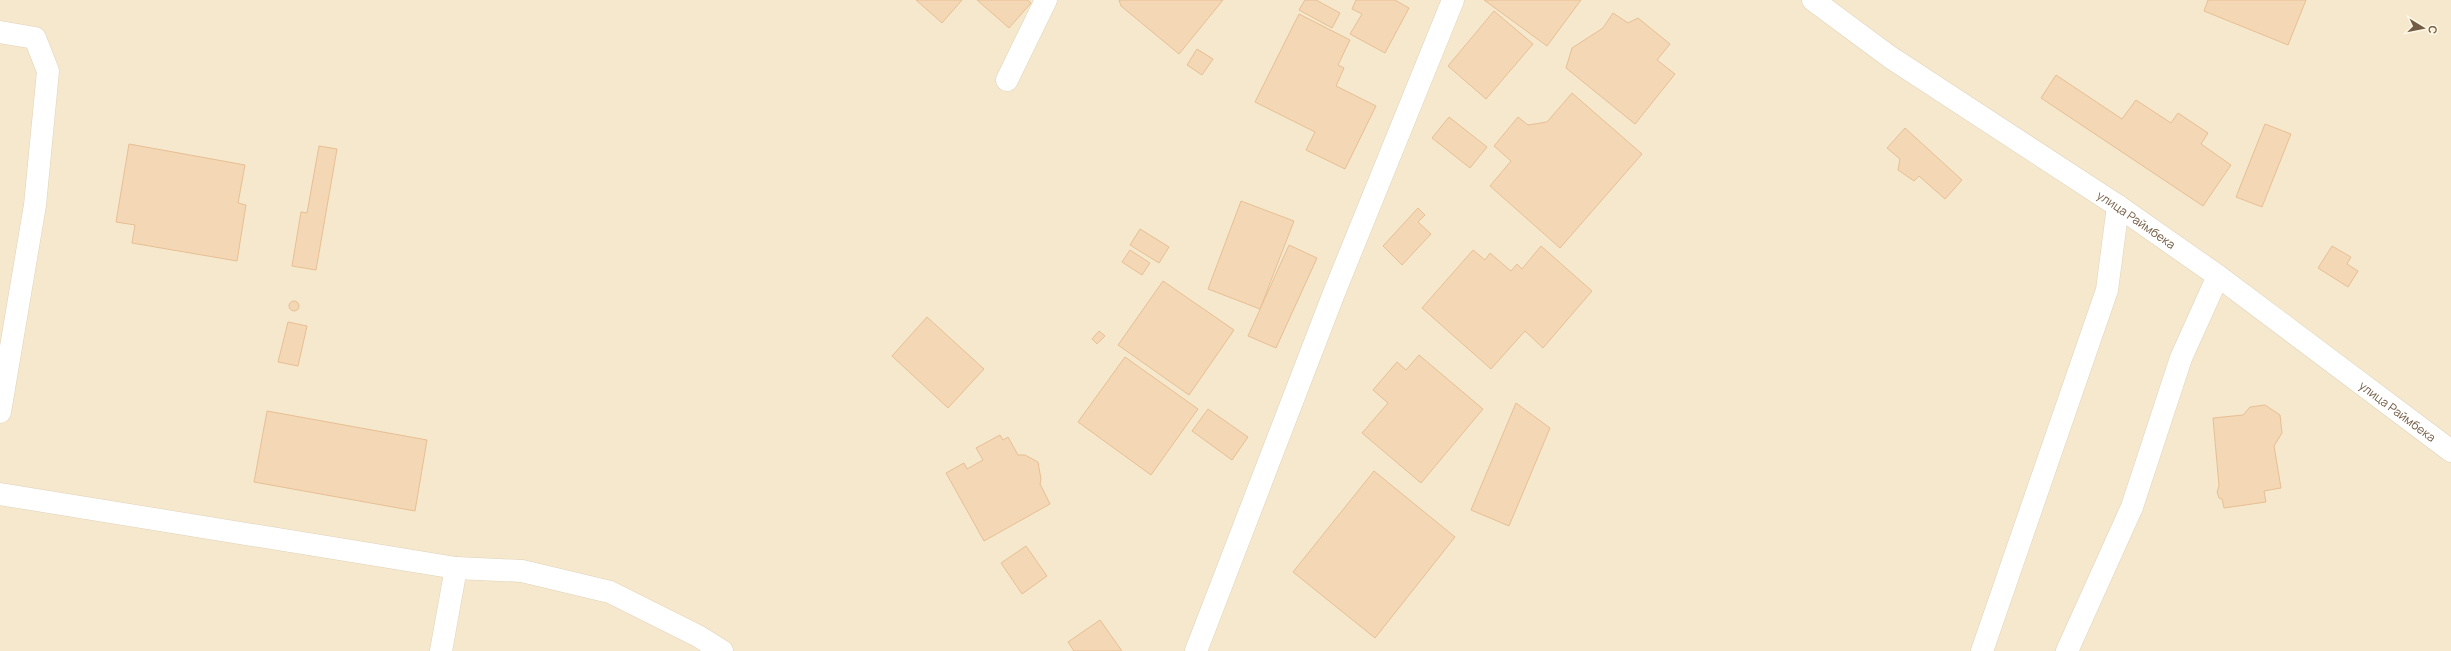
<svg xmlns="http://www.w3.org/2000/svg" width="2451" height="651" font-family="Manrope,sans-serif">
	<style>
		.residential { fill: #f5e8cc }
		.building { fill: #f4d7b5; stroke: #e7bf94 }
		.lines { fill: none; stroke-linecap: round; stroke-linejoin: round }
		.minor-casing { stroke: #e1d2ba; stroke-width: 23 }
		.tertiary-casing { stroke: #e1d2ba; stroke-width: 23 }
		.minor { stroke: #fff; stroke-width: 22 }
		.tertiary { stroke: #fff; stroke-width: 22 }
		.labels { text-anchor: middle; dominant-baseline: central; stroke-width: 4; stroke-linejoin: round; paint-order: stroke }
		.street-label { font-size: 12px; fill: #745d45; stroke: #fff8e6 }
	</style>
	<rect width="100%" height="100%" fill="#fdf6de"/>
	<rect class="residential" x="0" y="0" width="2451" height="651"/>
	<g class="building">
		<path d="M916 0H962L942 23Z"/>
		<path d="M977 0H1028L1031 3 1009 28Z"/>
		<path d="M1119 0H1223L1179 54 1121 6Z"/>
		<path d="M1305 0H1316L1340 13 1332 28 1299 10Z"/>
		<path d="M1356 0H1395L1409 8 1385 53 1350 34 1362 14 1352 9Z"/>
		<path d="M1484 0H1581L1547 46Z"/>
		<path d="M2208 0H2306L2288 45 2204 11Z"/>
		<path d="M1494 11 1533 44 1486 99 1448 66Z"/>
		<path d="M1613 13 1628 23 1638 18 1670 44 1657 60 1675 74 1635 124 1566 68 1572 48 1603 28Z"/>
		<path d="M1299 14 1350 40 1338 65 1344 68 1336 86 1376 106 1345 169 1306 150 1315 132 1255 102Z"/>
		<path d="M1197 49 1213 59 1202 75 1187 65Z"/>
		<path d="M2056 75 2122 119 2136 100 2171 123 2178 113 2208 133 2201 144 2231 165 2203 206 2041 98Z"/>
		<path d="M1572 93 1642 154 1560 248 1490 186 1511 161 1494 146 1518 117 1528 125 1547 122Z"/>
		<path d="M1449 117 1487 147 1470 168 1432 138Z"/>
		<path d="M2265 124 2291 134 2262 207 2236 197Z"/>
		<path d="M1905 128 1962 180 1945 199 1919 176 1914 181 1898 170 1900 159 1887 148Z"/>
		<path d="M129 144 245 165 238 203 246 205 237 261 132 243 135 225 116 222Z"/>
		<path d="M319 146 337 149 316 270 292 266 301 212 307 213Z"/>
		<path d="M1241 201 1294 221 1260 309 1208 289Z"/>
		<path d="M1418 208 1425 215 1418 222 1431 234 1402 265 1383 246Z"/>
		<path d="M1140 229 1169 247 1159 263 1130 245Z"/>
		<path d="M1289 245 1317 258 1276 348 1248 336Z"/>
		<path d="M1541 246 1592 291 1543 348 1525 331 1491 369 1422 308 1473 250 1485 260 1490 253 1511 271 1517 264 1522 269Z"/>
		<path d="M2332 246 2351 257 2347 264 2358 271 2348 287 2318 268Z"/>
		<path d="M1130 250 1150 263 1142 275 1122 262Z"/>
		<path d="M1163 281 1234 330 1189 395 1118 345Z"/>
		<circle cx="294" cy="306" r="5"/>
		<path d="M927 317 984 369 948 408 892 356Z"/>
		<path d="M288 322 307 326 298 366 278 362Z"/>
		<path d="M1099 331 1105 336 1097 344 1092 339Z"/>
		<path d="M1419 355 1483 409 1421 483 1362 433 1388 403 1373 390 1397 362 1406 370Z"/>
		<path d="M1125 357 1198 409 1151 475 1078 422Z"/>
		<path d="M1516 403 1550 428 1509 526 1471 510Z"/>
		<path d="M2265 405 2280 415 2282 433 2274 446 2281 488 2264 491 2266 502 2224 508 2222 499 2219 498 2217 492 2219 486 2213 418 2243 415 2250 407Z"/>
		<path d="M1208 409 1248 437 1232 460 1192 431Z"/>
		<path d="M267 411 427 440 415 511 254 482Z"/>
		<path d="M1000 435 1003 440 1008 437 1018 455H1025L1038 462 1041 479 1040 484 1050 504 984 541 946 473 964 463 967 469 983 460 976 448Z"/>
		<path d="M1374 471 1455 537 1375 638 1293 572Z"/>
		<path d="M1026 546 1047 576 1022 594 1001 563Z"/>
		<path d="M1100 620 1122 651H1074L1068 642Z"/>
	</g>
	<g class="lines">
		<g class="minor-casing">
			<g id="minor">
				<path d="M0 32 35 38 48 71 35 205 0 412"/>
				<path d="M1007 80 1046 0"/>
				<path d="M0 494 456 568 441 651"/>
				<path d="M456 568 522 571 610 592 698 636 722 651"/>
				<path d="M1196 651 1334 293 1453 0"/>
				<path d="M1982 651 2107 290 2118 206"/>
				<path d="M2067 651 2132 507 2181 358 2218 276"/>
			</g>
		</g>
		<g class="tertiary-casing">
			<g id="tertiary">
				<path id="s1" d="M1813 0 1890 57 2118 206 2218 276 2451 451"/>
			</g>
		</g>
		<use href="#minor" class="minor"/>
		<use href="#tertiary" class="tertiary"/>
	</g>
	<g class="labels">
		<g class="street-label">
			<text stroke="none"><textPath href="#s1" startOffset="391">улица Раймбека</textPath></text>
			<text stroke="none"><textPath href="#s1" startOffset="715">улица Раймбека</textPath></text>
		</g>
	</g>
	<g transform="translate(2423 28) rotate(100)" stroke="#fff8e6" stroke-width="3" paint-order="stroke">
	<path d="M0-3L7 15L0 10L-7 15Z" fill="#745d45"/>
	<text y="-6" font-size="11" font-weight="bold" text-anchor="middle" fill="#745d45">С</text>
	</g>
</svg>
